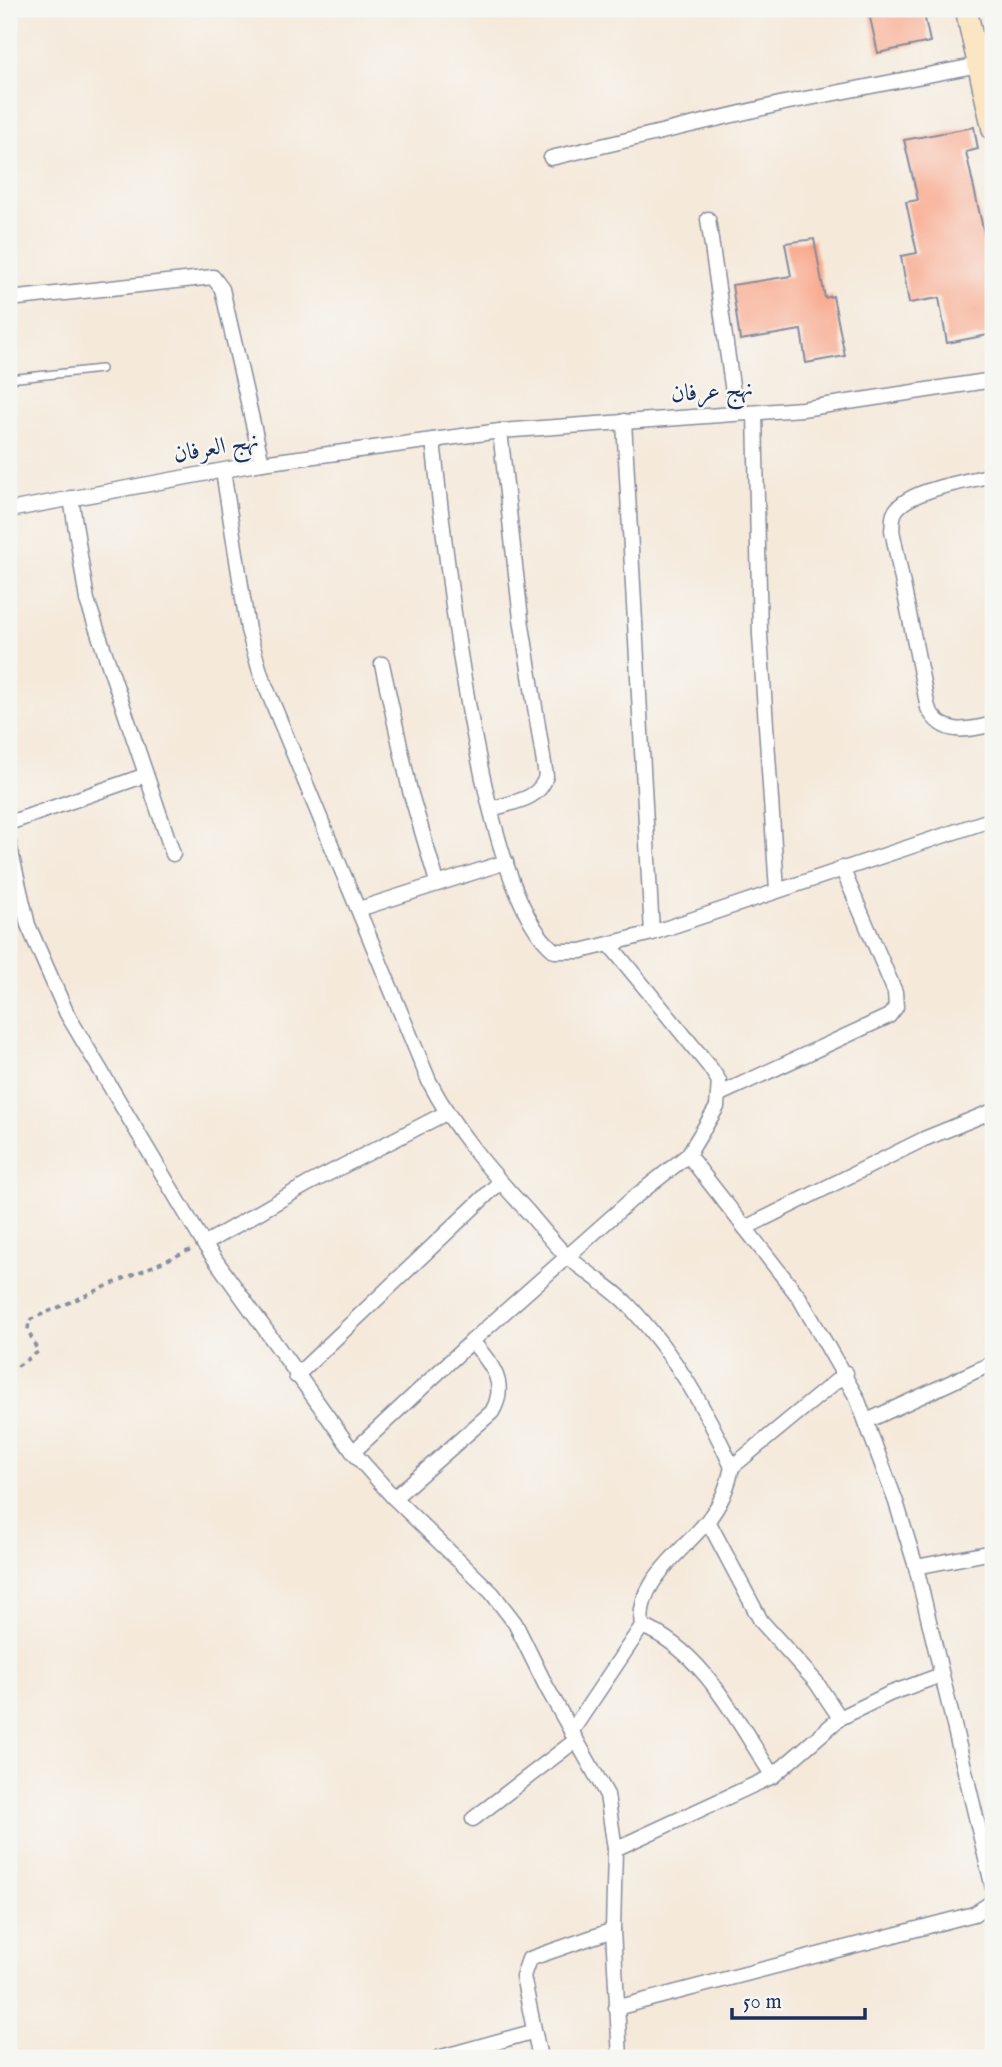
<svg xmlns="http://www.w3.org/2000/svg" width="1002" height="2067" font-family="'IM FELL English',Amiri,serif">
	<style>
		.building { fill: #f9a588 }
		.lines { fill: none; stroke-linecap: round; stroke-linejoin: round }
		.lane-casing { stroke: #888c9c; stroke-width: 10 }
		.street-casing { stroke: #888c9c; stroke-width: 17 }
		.secondary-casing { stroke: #888c9c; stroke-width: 24 }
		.path { stroke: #888c9c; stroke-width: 3.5; stroke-dasharray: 5 5; stroke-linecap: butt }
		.lane { stroke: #fff; stroke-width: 7 }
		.street { stroke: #fff; stroke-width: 14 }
		.secondary { stroke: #fbe6c4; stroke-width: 21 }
		.labels { text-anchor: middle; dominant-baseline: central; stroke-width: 5; stroke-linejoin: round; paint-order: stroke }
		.street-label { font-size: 24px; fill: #1b2f5e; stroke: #f6f6f2 }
	</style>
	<rect width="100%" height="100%" fill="#f6f6f2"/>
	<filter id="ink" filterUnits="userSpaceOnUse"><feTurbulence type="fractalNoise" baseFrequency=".0143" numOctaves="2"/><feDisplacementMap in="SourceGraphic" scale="14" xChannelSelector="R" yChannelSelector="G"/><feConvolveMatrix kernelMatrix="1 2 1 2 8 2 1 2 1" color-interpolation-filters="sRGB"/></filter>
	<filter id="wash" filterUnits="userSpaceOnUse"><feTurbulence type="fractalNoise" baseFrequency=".00686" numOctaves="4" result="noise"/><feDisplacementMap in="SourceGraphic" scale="28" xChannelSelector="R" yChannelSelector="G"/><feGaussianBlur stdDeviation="1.57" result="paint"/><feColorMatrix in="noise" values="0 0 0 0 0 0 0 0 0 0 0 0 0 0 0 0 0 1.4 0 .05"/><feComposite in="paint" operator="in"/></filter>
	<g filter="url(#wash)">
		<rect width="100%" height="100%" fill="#f5e9da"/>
		<g id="blocks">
			<g class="building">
				<path d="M868 9H923L930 42 878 53Z"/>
				<path d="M974 127 978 149 966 152 993 274V334L947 343 939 298 909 303 901 256 917 253 906 202 918 200 904 140Z"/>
				<path d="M814 239 825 298 833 296 845 356 806 363 801 330 740 340 732 285 791 276 785 243Z"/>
			</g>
		</g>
	</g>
	<g filter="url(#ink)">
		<use href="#blocks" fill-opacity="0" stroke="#888c9c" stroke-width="2"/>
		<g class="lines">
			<g class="lane-casing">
				<path id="lane" d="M9 379 101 369"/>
			</g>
			<g class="street-casing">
				<g id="street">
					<path d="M551 158 784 103 979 65"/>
					<path d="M708 219 736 413"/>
					<path d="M9 299 213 277 222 289 262 463"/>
					<path d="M755 413 760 635 777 890"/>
					<path d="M624 421 652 933"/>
					<path d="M433 440C444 540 479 895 555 951H581L652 933 993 819"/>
					<path d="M223 471 248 630 261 675 429 1081C455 1131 490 1171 528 1212 541 1227 553 1243 567 1256 588 1275 614 1288 633 1310 676 1357 706 1409 732 1467"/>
					<path d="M993 475C970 481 903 490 894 514 892 519 893 526 892 530L928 708C942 736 967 731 993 724"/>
					<path d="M71 498 87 600 173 854"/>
					<path d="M9 510 262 463 433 440 500 431 802 409 993 380"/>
					<path d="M382 664 410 791 437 882"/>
					<path d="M491 809C513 802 540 800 546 776L521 619 500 431"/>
					<path d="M9 823 146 775"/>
					<path d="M9 844 28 925 67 1014 204 1244 353 1452 394 1498 492 1593 515 1623 546 1686 607 1795 615 1849 613 1930 620 2058"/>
					<path d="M359 909 506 862"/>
					<path d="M720 1094 889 1016 896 1007 895 992 842 868"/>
					<path d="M688 1155 799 1297 857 1398 896 1502 916 1567 993 1888"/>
					<path d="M745 1228 924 1139 993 1111"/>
					<path d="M204 1244 308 1184 446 1113"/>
					<path d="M296 1376 500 1182"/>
					<path d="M867 1421 993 1363"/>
					<path d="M353 1452 472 1341 631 1200 688 1155 717 1107 719 1081 709 1066 610 945"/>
					<path d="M394 1498 492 1412C509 1383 491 1364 472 1341"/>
					<path d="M708 1521 761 1621 816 1682 840 1718"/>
					<path d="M916 1567 993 1552"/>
					<path d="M642 1626C704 1651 737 1722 773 1776"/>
					<path d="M571 1732 642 1626C635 1582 684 1551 708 1520 721 1504 728 1487 732 1467L846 1373"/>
					<path d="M473 1819 576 1740"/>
					<path d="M615 1849 773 1776 840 1718 889 1694 941 1675"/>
					<path d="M616 2008 974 1914 991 1903 993 1895"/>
					<path d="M438 2058 532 2032"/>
					<path d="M540 2058 523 1976 529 1959 613 1930"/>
				</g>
			</g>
			<g class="secondary-casing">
				<path id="secondary" d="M966 9 993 130"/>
			</g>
			<path class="path" d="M9 1372 38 1352 28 1330 29 1320 190 1250"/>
			<use href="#lane" class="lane"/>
			<use href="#street" class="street"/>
			<use href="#secondary" class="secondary"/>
		</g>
	</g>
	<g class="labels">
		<g class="street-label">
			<text transform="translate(712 392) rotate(-4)">نهج عرفان</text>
			<text transform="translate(216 448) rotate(-10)">نهج العرفان</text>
		</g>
	</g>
	<rect width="1002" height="2067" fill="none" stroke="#f6f6f2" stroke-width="35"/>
	<path d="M732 2008v10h133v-10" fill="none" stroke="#1b2f5e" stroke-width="3.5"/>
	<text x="743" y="2008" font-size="21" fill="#1b2f5e" stroke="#f6f6f2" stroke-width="5" paint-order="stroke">50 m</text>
</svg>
